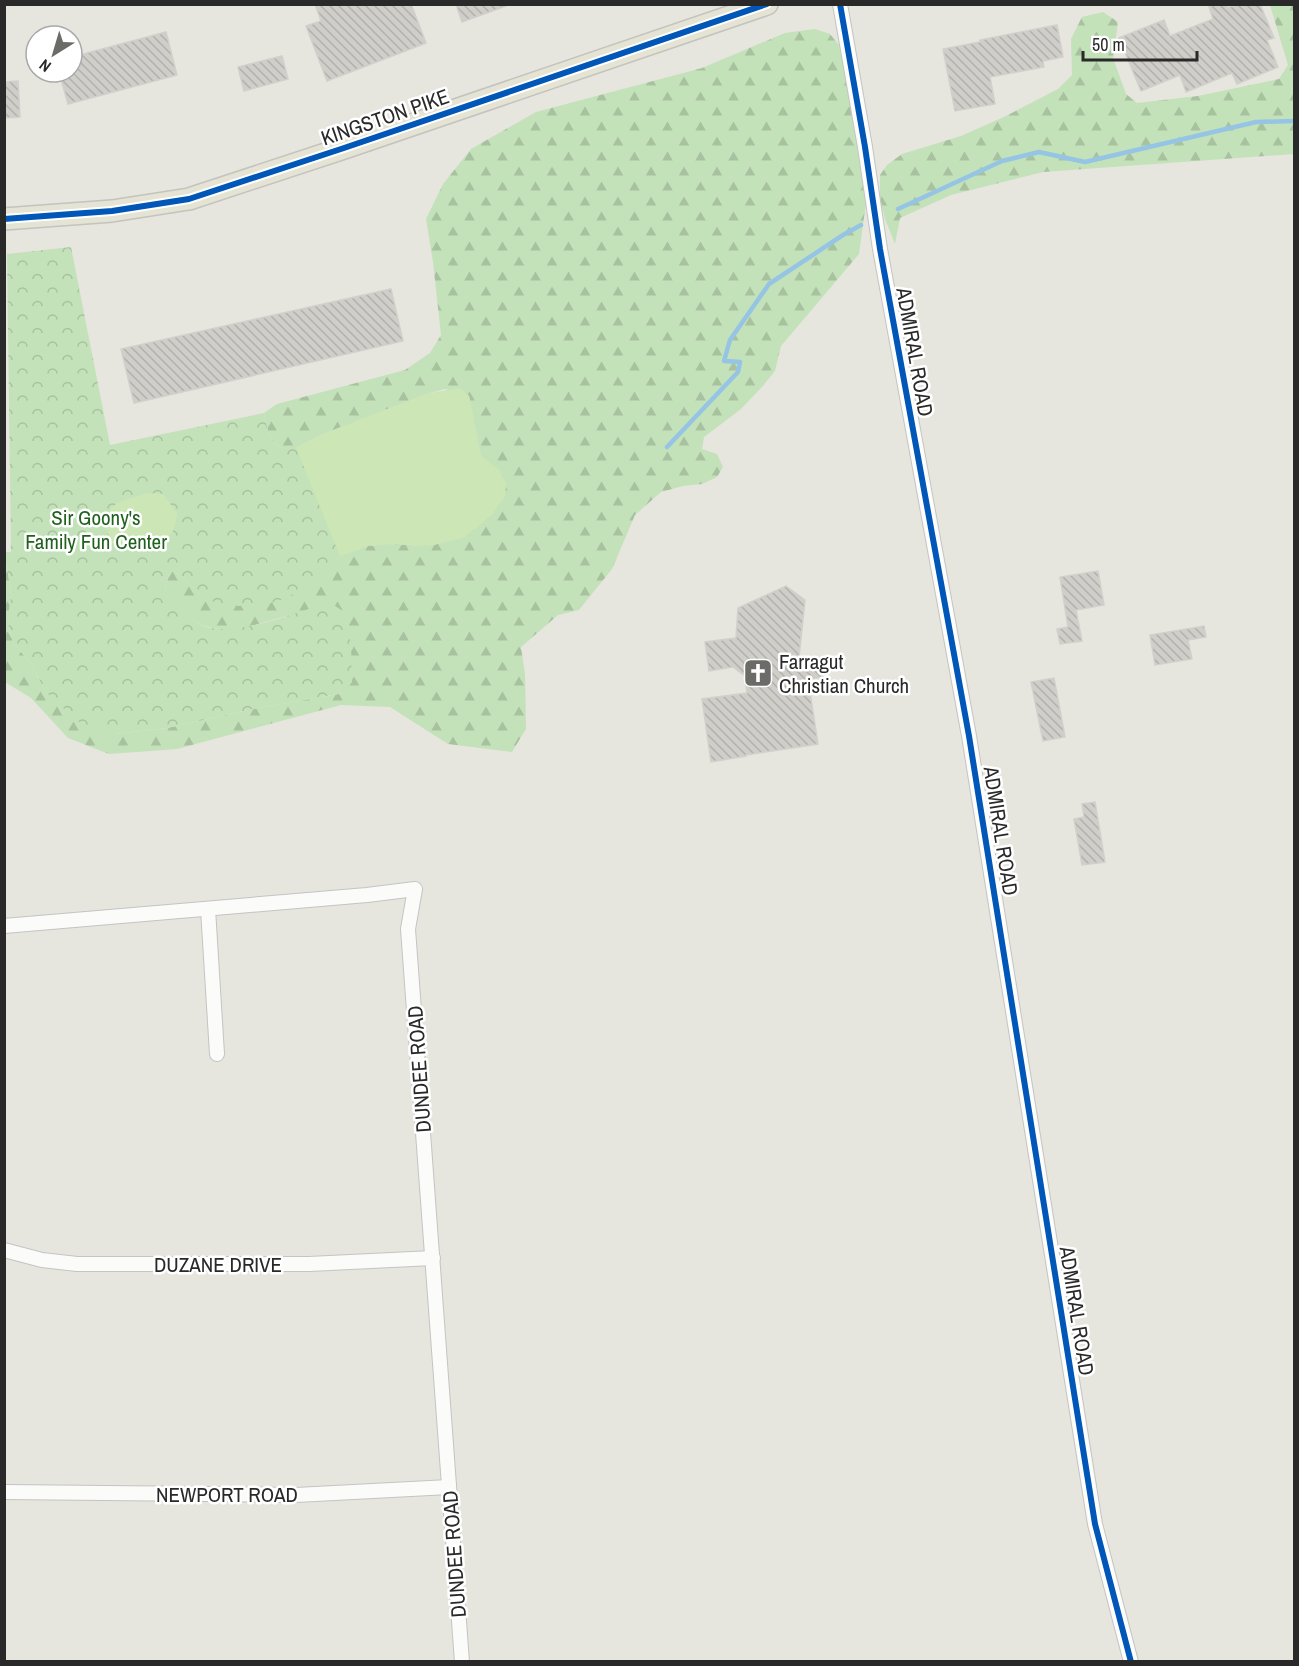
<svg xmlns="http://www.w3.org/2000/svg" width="1299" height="1666" font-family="'Archivo Narrow',sans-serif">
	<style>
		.forest { fill: url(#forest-firs) }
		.park { fill: url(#park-crowns) }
		.pitch { fill: #cce6b6 }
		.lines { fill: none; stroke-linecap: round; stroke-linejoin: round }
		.stream { stroke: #96c4e5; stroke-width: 4.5 }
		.building { fill: url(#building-back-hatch); stroke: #d1d0cb; stroke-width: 1.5 }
		.minor-casing { stroke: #c4c4c3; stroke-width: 16 }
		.primary-casing { stroke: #c3c3c0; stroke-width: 24 }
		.minor { stroke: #fbfbfa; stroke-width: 14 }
		.primary { stroke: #e4e3d4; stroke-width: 21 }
		.cycleway-casing { stroke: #fff; stroke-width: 10 }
		.cycleway { stroke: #0057b8; stroke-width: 6 }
		.labels { text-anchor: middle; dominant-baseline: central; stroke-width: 5; stroke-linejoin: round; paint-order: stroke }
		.street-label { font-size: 21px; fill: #292929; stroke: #fff }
		.park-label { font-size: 21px; fill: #20611d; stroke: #fff }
		.poi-label { font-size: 21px; fill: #292929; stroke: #fff; text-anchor: start }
	</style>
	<defs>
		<pattern id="forest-firs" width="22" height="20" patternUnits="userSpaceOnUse" patternTransform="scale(1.5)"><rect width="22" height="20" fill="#c3e2b9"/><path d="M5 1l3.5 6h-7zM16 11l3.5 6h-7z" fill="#a8c29f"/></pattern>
		<pattern id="park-crowns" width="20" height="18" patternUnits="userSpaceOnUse" patternTransform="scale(1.5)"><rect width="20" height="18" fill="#c3e2b9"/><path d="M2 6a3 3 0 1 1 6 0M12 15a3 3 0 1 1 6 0" fill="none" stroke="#a8c29f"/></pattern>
		<pattern id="building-back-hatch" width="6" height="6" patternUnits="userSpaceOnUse" patternTransform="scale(1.5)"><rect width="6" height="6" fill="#cfcec9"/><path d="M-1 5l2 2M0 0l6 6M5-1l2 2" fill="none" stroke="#b2b1ad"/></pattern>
	</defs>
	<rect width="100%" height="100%" fill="#e6e5de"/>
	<g class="forest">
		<path d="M1270 5H1294V154L1043 172 951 195 900 218 895 244 885 219 880 198V175L887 165 902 154 961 136 1006 116 1058 89 1072 75 1071 39 1082 17 1103 12 1118 22 1113 58 1126 94 1137 103 1198 96 1279 79 1288 65Z"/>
		<path d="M815 29 830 34 839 45 846 78 866 203 859 254 781 346 775 371 762 387 741 409 704 437 702 449 717 454 723 467 717 477 702 484 683 486 661 492 635 515 612 569 579 610 558 615 521 647 525 674 526 729 512 752 448 744 390 707 341 705 177 749 109 754 68 738 31 698 5 682 4 560 8 573 11 595 8 623 13 642 31 664 46 692 116 734 167 728 253 709 344 693 287 616C245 627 213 643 178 608 173 602 169 594 165 588L169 573 175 571 202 596 332 564 340 556 368 546 388 544 429 546 465 537 492 514 505 496 499 470 481 456 469 396 445 389 426 394 318 436 296 448H281L274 443 268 432 264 413 277 404 405 370 430 353 441 335 433 262 426 219 443 184 471 149 536 112 702 68 785 33Z"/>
	</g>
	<path class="park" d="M71 247 110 445 264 413 268 432 274 443 281 448H296L318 436 426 394 460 388 469 396 481 456 499 470 506 482 505 496 492 515 465 537 429 546 388 544 368 546 340 556 317 582 277 602 239 606 214 602 202 596 175 571 169 573 165 588C175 603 188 620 204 626 235 638 298 612 329 602L346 613 351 646 352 682 344 693 253 709 167 728 115 734 96 731 76 720 46 692 31 664 13 642 8 623 11 595 8 573 5 560 4 552H11L7 254Z"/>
	<g class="pitch">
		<path d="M460 388 469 396 481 456 499 470 506 482 505 496 492 515 465 537 429 546 388 544 368 546 340 556 296 448 318 436 426 394Z"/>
		<path d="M148 493 163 494 177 513C175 539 165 544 142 549 136 550 129 552 123 550 105 544 100 515 116 504 125 499 138 496 148 493Z"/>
	</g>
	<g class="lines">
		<g class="stream">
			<path d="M898 209 1002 161 1039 152 1085 162 1256 122 1294 121"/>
			<path d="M667 447 738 372 740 362 724 361 730 340 769 284 843 235 861 225"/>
		</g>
	</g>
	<g class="building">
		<path d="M315 4H411L426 43 327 81 306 26 321 21Z"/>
		<path d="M456 4H506V6L462 22Z"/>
		<path d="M1216 4H1226L1228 8 1237 4H1260L1274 38 1267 40 1278 67 1237 84 1232 73 1186 92 1180 75 1141 91 1119 38 1164 20 1170 36 1213 19 1209 7Z"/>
		<path d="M1057 25 1063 57 1043 61 1044 67 990 77 995 104 955 111 943 49 980 42V40Z"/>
		<path d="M166 32 177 75 68 104 59 72H72V57Z"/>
		<path d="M282 56 288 79 244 91 238 67Z"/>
		<path d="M18 81 20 117 4 118V82Z"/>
		<path d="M391 289 403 341 134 403 121 349Z"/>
		<path d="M1098 571 1104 605 1076 610 1082 641 1060 644 1057 629 1068 627 1060 577Z"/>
		<path d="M786 586 805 600 798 667 821 664 823 677 808 679 818 744 746 755V756L711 762 702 699 747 693 745 676 733 667 709 671 705 642 736 638 738 608Z"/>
		<path d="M1204 626 1206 637 1188 640 1192 659 1155 665 1150 635Z"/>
		<path d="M1054 678 1065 737 1043 741 1031 682Z"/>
		<path d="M1095 802 1105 862 1082 865 1074 819 1084 817 1082 804Z"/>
	</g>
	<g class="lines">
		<g class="minor-casing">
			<g id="minor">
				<path d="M840 4 865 147 880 249 969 736 1095 1524 1131 1662"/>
				<path d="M208 909 217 1054"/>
				<path d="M4 926 367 895 415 889 408 929 462 1662"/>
				<path d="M4 1250 42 1260 77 1264H309L433 1258"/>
				<path d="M4 1492 296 1495 449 1487"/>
			</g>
		</g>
		<g class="primary-casing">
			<path id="primary" d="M4 219 112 211 189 199 344 148 767 4"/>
		</g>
		<use href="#minor" class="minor"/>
		<use href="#primary" class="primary"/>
		<g class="cycleway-casing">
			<g id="cycleway">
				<path d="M840 4 865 147 880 249 969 736 1095 1524 1131 1662"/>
				<path d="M4 219 112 211 189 199 344 148 767 4"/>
			</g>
		</g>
		<use href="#cycleway" class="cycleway"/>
	</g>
	<defs>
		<g id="church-square" transform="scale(1.5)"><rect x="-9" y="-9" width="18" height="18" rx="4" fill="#6b6b68" stroke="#fff"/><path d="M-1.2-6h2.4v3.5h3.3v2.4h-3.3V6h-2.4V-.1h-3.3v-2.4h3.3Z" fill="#fff"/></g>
	</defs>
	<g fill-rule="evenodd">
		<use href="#church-square" x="758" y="673"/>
	</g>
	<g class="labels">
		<g class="street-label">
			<text transform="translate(385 117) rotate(-19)">KINGSTON PIKE</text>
			<text transform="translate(915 352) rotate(80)">ADMIRAL ROAD</text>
			<text transform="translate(1001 831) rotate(81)">ADMIRAL ROAD</text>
			<text transform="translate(419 1069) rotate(-94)">DUNDEE ROAD</text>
			<text x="218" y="1264">DUZANE DRIVE</text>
			<text transform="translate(1077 1311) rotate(81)">ADMIRAL ROAD</text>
			<text x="227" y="1494">NEWPORT ROAD</text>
			<text transform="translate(454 1554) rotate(-94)">DUNDEE ROAD</text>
		</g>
		<g class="park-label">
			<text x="96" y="517">Sir Goony's<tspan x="96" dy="24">Family Fun Center</tspan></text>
		</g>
		<g class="poi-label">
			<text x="779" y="661">Farragut<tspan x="779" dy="24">Christian Church</tspan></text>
		</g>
	</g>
	<rect width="1299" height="1666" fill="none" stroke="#292929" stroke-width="12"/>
	<g transform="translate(54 54) rotate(217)"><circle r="28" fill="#ffffff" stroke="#a9a9a9" stroke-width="1.5"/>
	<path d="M0-4.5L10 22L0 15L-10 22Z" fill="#6b6b68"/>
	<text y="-9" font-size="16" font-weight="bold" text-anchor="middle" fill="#292929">N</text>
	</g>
	<path d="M1083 51v9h114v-9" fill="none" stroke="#292929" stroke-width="3"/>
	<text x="1092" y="51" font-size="18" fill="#292929" stroke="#ffffff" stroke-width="4.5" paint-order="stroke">50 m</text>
</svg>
